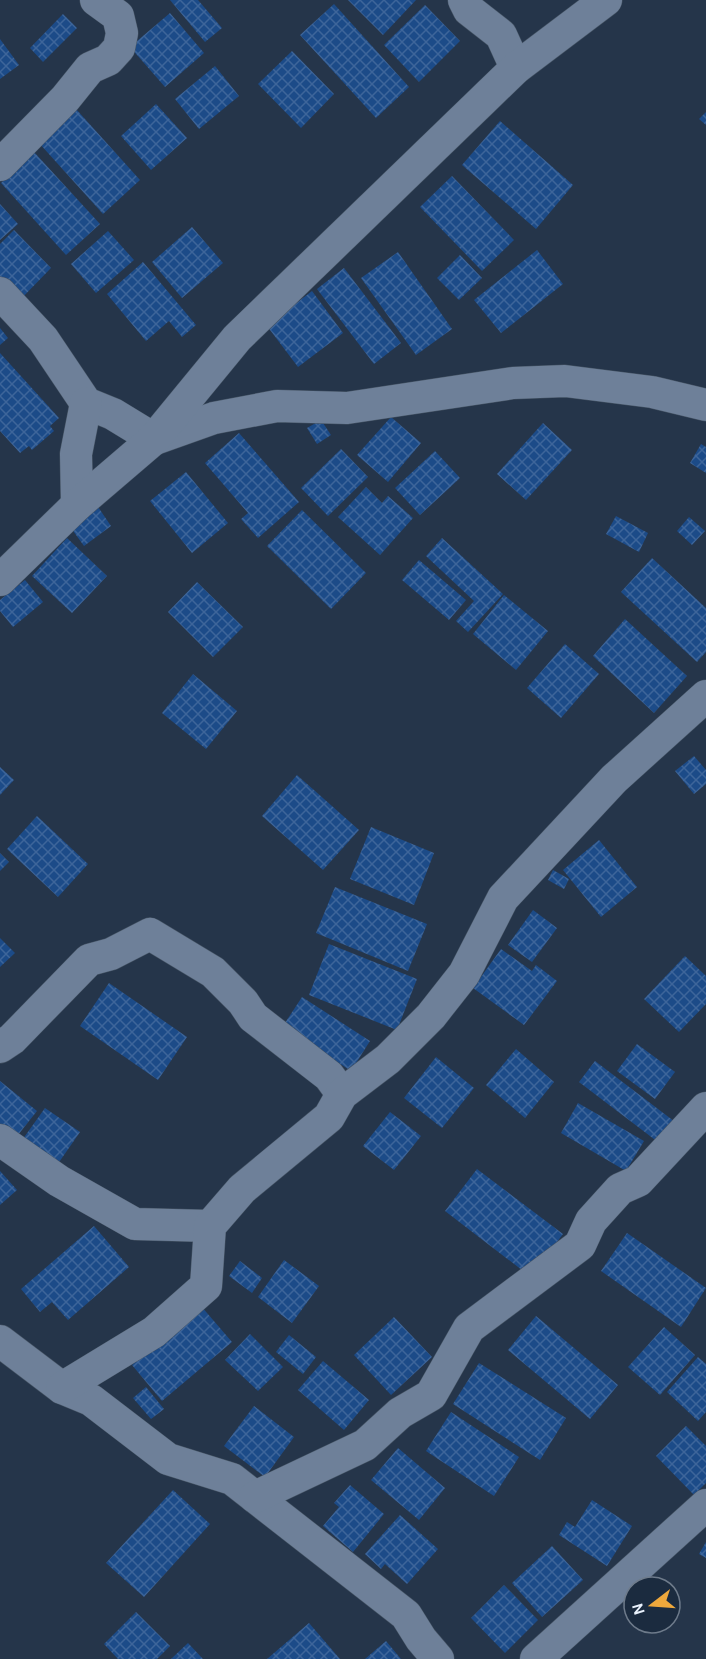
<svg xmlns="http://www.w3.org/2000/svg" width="706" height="1659" font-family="Karla,sans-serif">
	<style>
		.building { fill: url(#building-cross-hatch) }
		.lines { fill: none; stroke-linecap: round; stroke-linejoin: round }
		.minor-casing { stroke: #465465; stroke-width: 33 }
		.minor { stroke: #6e8099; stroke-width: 32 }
	</style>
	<defs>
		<pattern id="building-cross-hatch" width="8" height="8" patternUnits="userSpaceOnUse" patternTransform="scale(1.5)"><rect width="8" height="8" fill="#1c4b88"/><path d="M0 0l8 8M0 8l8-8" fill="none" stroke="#3d659a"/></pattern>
	</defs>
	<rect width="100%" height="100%" fill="#25354a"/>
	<g class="building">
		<path d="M170 0H198L222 28 205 42Z"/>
		<path d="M348 0H416L383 35Z"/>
		<path d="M334 4 409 87 376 118 300 35Z"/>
		<path d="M425 5 460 41 419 82 384 45Z"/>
		<path d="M170 13 204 53 165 87 130 47Z"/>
		<path d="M63 14 77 28 43 62 30 48Z"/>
		<path d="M0 39 19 65 0 79Z"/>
		<path d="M292 51 334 94 301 128 258 84Z"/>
		<path d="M215 66 239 96 199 129 175 99Z"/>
		<path d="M156 104 187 138 151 170 121 136Z"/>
		<path d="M76 109 140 180 103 214 39 143Z"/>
		<path d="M706 112V125L699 119Z"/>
		<path d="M500 121 573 185 536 229 462 165Z"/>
		<path d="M34 152 100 224 66 255 1 183Z"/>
		<path d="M452 176 514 240 482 271 420 207Z"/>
		<path d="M0 204 18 224 0 240Z"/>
		<path d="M192 227 223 263 182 298 152 262Z"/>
		<path d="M14 230 51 268 18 302 0 284V244Z"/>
		<path d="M108 231 134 260 96 293 71 264Z"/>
		<path d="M537 250 563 284 501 333 474 300Z"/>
		<path d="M398 252 452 329 416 355 361 278Z"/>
		<path d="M460 255 482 278 459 300 437 278Z"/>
		<path d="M143 262 196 325 182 337 169 321 146 341 107 294Z"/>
		<path d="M344 268 401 343 374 364 317 289Z"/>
		<path d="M312 291 343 333 298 367 267 326Z"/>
		<path d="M0 328 8 338 0 345Z"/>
		<path d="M0 353 59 418 50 426 54 431 32 450 29 446 20 453 0 431Z"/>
		<path d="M391 417 421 443 388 482 357 455Z"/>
		<path d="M321 420 331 435 317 444 307 428Z"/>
		<path d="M543 423 572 450 526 500 497 474Z"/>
		<path d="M239 433 299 502 258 538 241 519 248 513 205 463Z"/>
		<path d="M701 444 706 447V473L690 463Z"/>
		<path d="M341 449 368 477 328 516 301 488Z"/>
		<path d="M435 451 460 478 420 515 395 488Z"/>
		<path d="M186 472 228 523 192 553 150 501Z"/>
		<path d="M366 487 382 503 388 496 413 518 380 555 338 517Z"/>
		<path d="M94 501 111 526 84 546 66 521Z"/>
		<path d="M302 510 366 573 331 609 267 546Z"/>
		<path d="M616 516 648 533 639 552 606 534Z"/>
		<path d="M689 517 705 531 692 545 677 531Z"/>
		<path d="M67 538 107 576 72 613 32 576Z"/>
		<path d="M442 538 503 594 468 632 456 621 474 601 426 556Z"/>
		<path d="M652 558 706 608V652L697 662 621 592Z"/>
		<path d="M419 560 466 600 449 620 402 580Z"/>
		<path d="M25 580 43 602 13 627 0 611V600Z"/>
		<path d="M197 582 243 627 213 657 168 612Z"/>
		<path d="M504 595 548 631 516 670 473 634Z"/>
		<path d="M625 619 687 676 654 713 593 656Z"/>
		<path d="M565 644 599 674 561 718 527 688Z"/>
		<path d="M193 674 237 711 206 749 162 713Z"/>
		<path d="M694 756 706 770V784L694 794 675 771Z"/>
		<path d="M0 767 14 780 0 795Z"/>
		<path d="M297 775 359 830 323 870 262 816Z"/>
		<path d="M37 816 88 864 58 897 7 849Z"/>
		<path d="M371 827 434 853 414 905 350 879Z"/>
		<path d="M599 840 637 887 601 917 563 870Z"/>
		<path d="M0 853 9 862 0 871Z"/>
		<path d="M553 870 569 879 564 889 548 880Z"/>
		<path d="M335 887 427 924 408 971 316 933Z"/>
		<path d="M533 910 557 928 532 962 508 945Z"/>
		<path d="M0 938 15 953 0 967Z"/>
		<path d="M329 944 417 979 397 1030 309 995Z"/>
		<path d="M501 949 532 971 536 965 557 981 524 1025 473 988Z"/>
		<path d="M685 956 706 976V1004L679 1032 644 999Z"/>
		<path d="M109 983 187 1037 158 1080 80 1026Z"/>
		<path d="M302 997 370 1041 351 1071 283 1026Z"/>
		<path d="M637 1044 675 1072 655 1099 617 1071Z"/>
		<path d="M516 1049 554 1082 525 1118 486 1085Z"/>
		<path d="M436 1057 474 1088 442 1128 404 1098Z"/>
		<path d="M595 1061 683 1128 667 1149 579 1082Z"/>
		<path d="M0 1081 37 1111 14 1140 0 1129Z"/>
		<path d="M578 1103 644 1141 626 1171 561 1133Z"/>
		<path d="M45 1108 80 1132 55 1168 20 1143Z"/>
		<path d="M390 1112 421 1136 394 1170 363 1146Z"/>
		<path d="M477 1169 563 1234 531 1277 445 1211Z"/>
		<path d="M0 1171 17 1190 0 1205Z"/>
		<path d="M94 1226 129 1267 68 1320 52 1302 40 1312 21 1289Z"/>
		<path d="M627 1233 706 1288 681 1327 601 1271Z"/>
		<path d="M284 1260 319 1286 292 1323 258 1297Z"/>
		<path d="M240 1261 262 1278 252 1293 229 1276Z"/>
		<path d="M201 1306 232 1342 162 1401 132 1365Z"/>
		<path d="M536 1316 618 1385 590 1419 508 1350Z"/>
		<path d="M394 1317 432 1357 391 1395 354 1355Z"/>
		<path d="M664 1327 695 1355 660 1395 628 1367Z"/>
		<path d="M250 1334 283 1367 258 1391 225 1360Z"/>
		<path d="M289 1335 316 1357 303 1374 276 1352Z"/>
		<path d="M698 1357 706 1364V1412L698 1421 667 1392Z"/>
		<path d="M323 1361 369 1400 344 1430 298 1390Z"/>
		<path d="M479 1363 566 1418 540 1460 453 1404Z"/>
		<path d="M146 1387 164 1409 151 1419 133 1398Z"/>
		<path d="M254 1406 294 1437 265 1477 224 1446Z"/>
		<path d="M451 1412 519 1457 494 1496 426 1451Z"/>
		<path d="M686 1426 706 1446V1483L694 1495 656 1456Z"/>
		<path d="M398 1448 445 1488 419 1520 371 1480Z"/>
		<path d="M350 1485 384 1514 353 1552 323 1526 339 1507 334 1503Z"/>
		<path d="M173 1490 210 1524 144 1597 106 1563Z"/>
		<path d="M592 1500 632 1526 607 1566 559 1535 567 1522 575 1527Z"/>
		<path d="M400 1515 438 1549 407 1584 385 1564 381 1569 365 1554Z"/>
		<path d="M706 1542V1558L699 1554Z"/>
		<path d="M552 1546 583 1580 542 1617 512 1583Z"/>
		<path d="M504 1585 538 1620 505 1653 471 1618Z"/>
		<path d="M136 1612 170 1646 157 1659H118L104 1644Z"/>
		<path d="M309 1623 340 1659H267Z"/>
		<path d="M386 1641 401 1659H365Z"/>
		<path d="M188 1643 203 1659H171Z"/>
	</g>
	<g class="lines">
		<g class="minor-casing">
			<g id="minor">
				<path d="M464 0 469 10 501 35 516 68"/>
				<path d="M0 165 65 99 90 68 108 60 119 48 122 33 118 16 96 0"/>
				<path d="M0 293 43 339 86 403 113 414 154 439"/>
				<path d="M155 439 214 418 277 406 347 408 513 383 565 381 652 392 706 405"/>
				<path d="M77 505 76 454 86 403"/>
				<path d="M0 580 77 505 154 439 237 338 516 68 606 0"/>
				<path d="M0 1047 12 1039 89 960 111 954 150 934 213 972 243 1002 253 1017 329 1076 342 1094"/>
				<path d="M0 1140 59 1181 135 1224 210 1226"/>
				<path d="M0 1341 62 1388 91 1400 168 1459 232 1479 406 1615 421 1639 438 1659"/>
				<path d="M62 1388 154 1332 206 1286 210 1226 242 1189 329 1117 342 1094 388 1059 431 1016 464 974 503 898 614 779 706 696"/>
				<path d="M255 1497 365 1445 400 1413 431 1395 469 1328 580 1245 591 1221 620 1189 638 1181 706 1108"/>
				<path d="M536 1659 706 1505"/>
			</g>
		</g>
		<use href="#minor" class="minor"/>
	</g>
	<g transform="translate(652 1605) rotate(253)"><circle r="28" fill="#1b2b3f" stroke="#6e7b8b" stroke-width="1.5"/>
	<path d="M0-4.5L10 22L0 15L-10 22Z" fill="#eea83c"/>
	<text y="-9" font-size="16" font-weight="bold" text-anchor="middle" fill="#eaf2fd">N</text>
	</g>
</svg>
